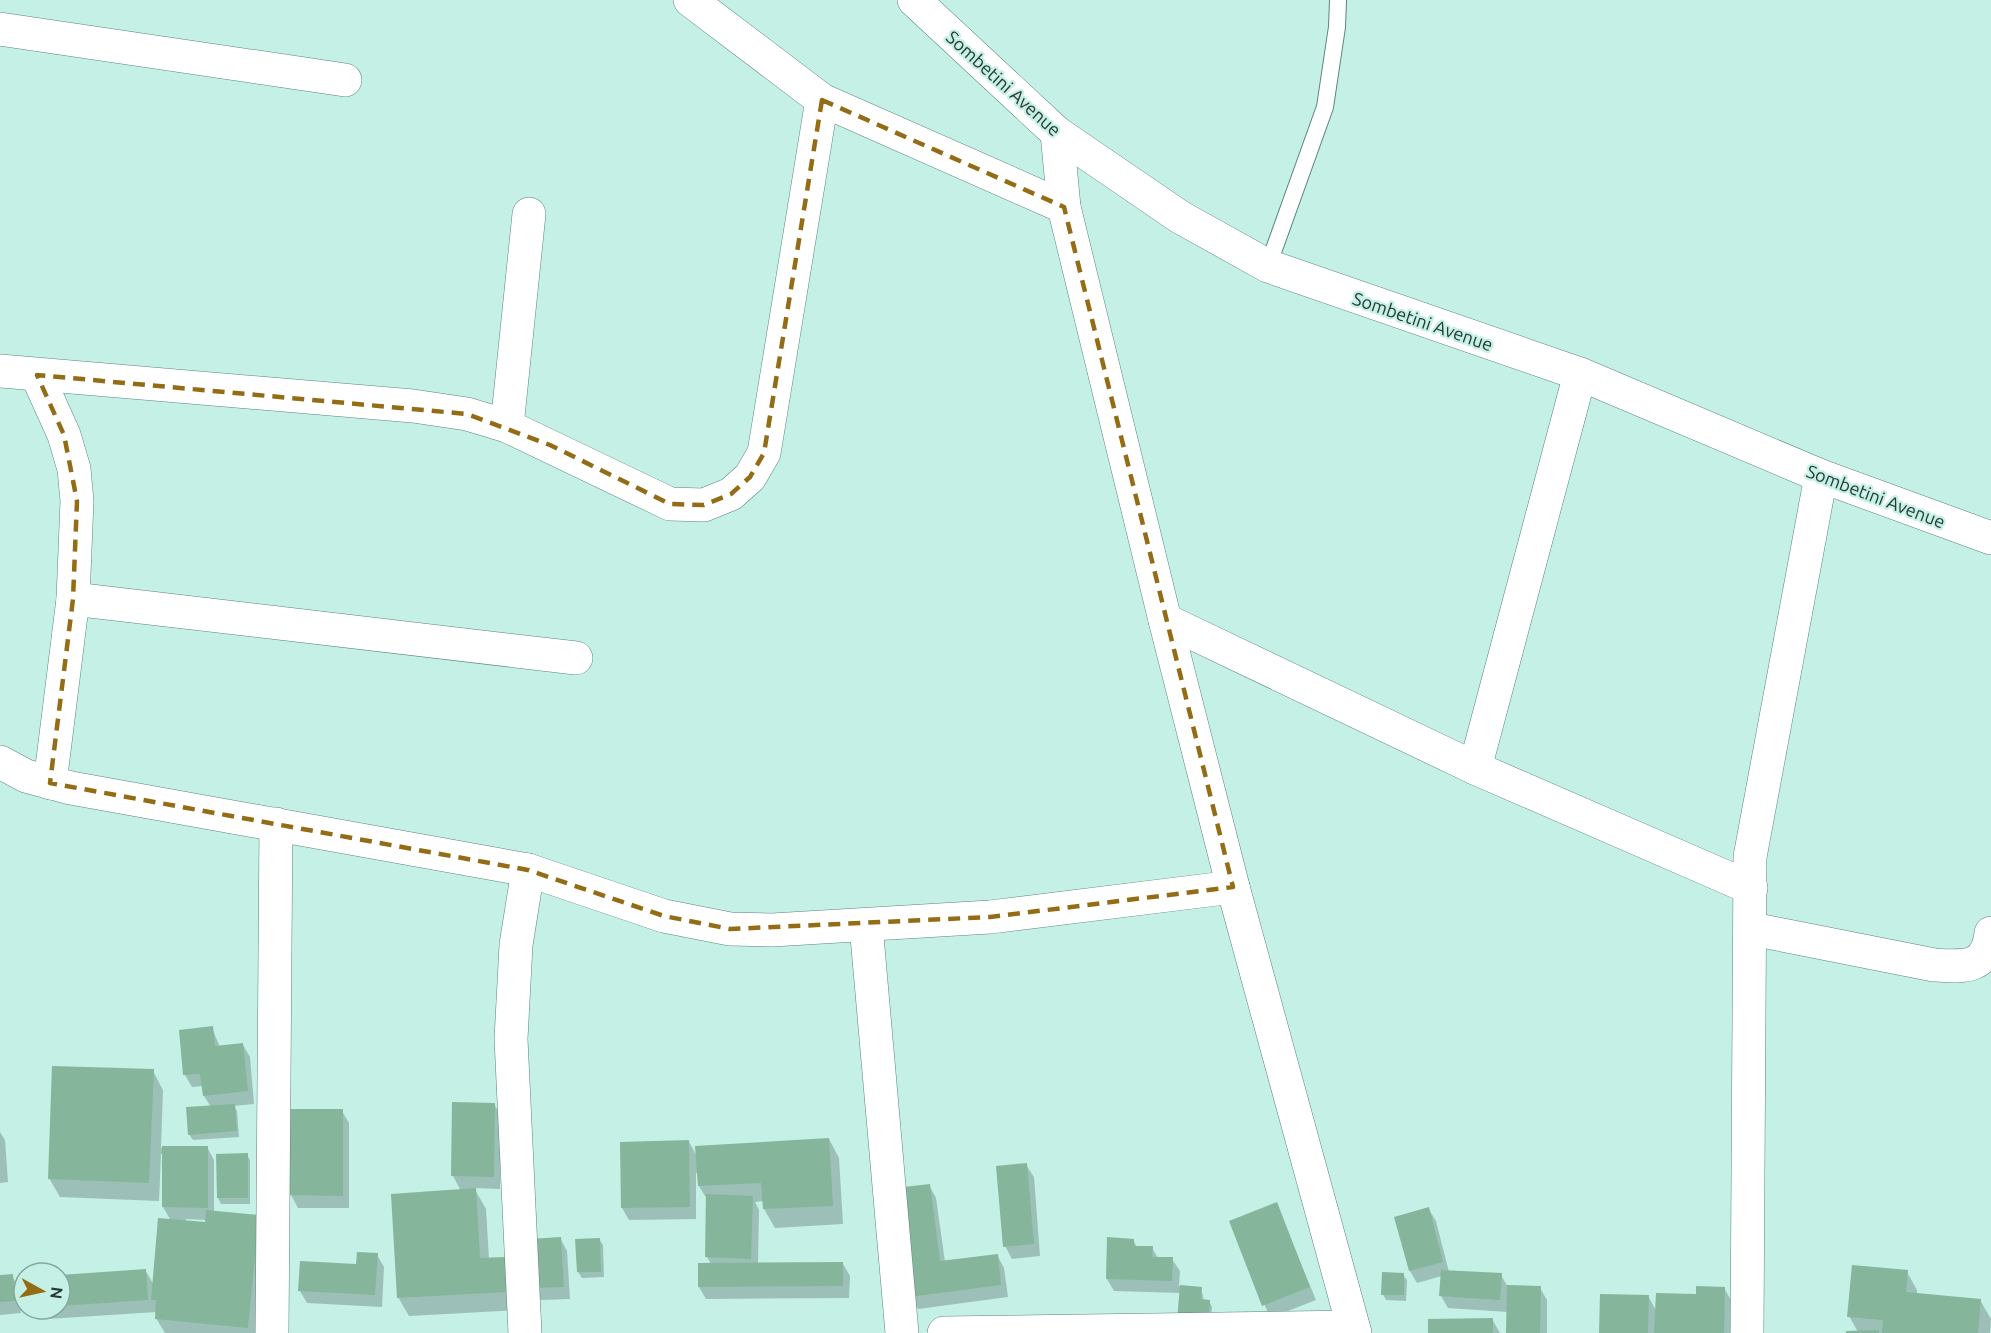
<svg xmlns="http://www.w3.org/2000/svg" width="1991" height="1333" font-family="Ubuntu,sans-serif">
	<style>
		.shadow { fill: #0003; fill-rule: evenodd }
		.building { fill: #85b59a }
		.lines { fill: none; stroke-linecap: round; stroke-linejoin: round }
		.service-casing { stroke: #5c857c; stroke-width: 18 }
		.minor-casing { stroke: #5c857c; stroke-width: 34 }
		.service { stroke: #fff; stroke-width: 16 }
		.minor { stroke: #fff; stroke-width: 33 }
		.marked { fill: none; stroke: #936c15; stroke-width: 4.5; stroke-dasharray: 12 8; stroke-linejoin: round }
		.labels { text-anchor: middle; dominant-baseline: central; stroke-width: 4.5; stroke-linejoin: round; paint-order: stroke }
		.street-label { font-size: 18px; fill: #283a35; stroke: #c4f0e5 }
	</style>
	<rect width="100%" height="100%" fill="#c4f0e5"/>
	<g class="shadow">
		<path d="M212 1028 220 1047 243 1045 250 1057 254 1104 234 1106 237 1111 239 1137 193 1140 189 1134 211 1107 204 1096 203 1086 192 1087 185 1075 180 1032Z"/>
		<path d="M153 1071 163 1090 161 1148 207 1147 214 1160V1212L258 1216 259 1333H165L156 1318 157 1312 47 1319 41 1309H60V1276L145 1270 154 1285 171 1221 163 1207V1154H161L159 1201 60 1197 49 1178ZM186 1219 207 1220V1224L186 1222Z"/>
		<path d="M494 1104 501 1116 500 1189 474 1188 486 1209 489 1259 517 1310 409 1316 398 1297 461 1191 453 1176Z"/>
		<path d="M291 1110 342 1111 349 1123V1208H298L291 1195Z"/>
		<path d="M0 1132 5 1140 8 1182 0 1183Z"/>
		<path d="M829 1139 839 1158 843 1224 775 1228 764 1209V1201L755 1202 759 1210 758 1264H843L850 1276 849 1298 706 1299 699 1287 711 1264 707 1257 708 1201 699 1186V1173H696V1219L629 1220 622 1208 689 1142 698 1158Z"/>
		<path d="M247 1155 250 1160V1204H221L218 1198Z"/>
		<path d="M1026 1165 1034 1177 1040 1256 1012 1259 1005 1246Z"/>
		<path d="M929 1185 936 1198 945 1262 997 1255 1004 1268 1008 1297 918 1309 911 1297Z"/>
		<path d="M1276 1204 1316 1300 1270 1318 1231 1222Z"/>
		<path d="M1428 1208 1436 1221 1449 1272 1501 1275 1508 1287 1540 1288 1547 1300V1333H1508V1312L1448 1308 1441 1296 1442 1276 1417 1283 1410 1271Z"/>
		<path d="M560 1238 567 1251 570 1299 541 1300 534 1288Z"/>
		<path d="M599 1239 603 1245 604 1277 582 1278 578 1272Z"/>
		<path d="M1133 1240 1137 1247 1152 1248 1158 1258 1172 1259 1180 1271 1179 1286 1201 1288 1204 1301H1209L1212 1307 1210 1329 1181 1293 1114 1291 1107 1279Z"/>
		<path d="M377 1255 384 1267 382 1307 307 1303 300 1291Z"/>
		<path d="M1907 1272 1917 1290V1295L1980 1300 1991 1319 1990 1333H1848L1858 1332 1849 1316Z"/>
		<path d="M1403 1275 1407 1280 1406 1301 1386 1300 1383 1294Z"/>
		<path d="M12 1276 19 1288 21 1313 0 1315V1277Z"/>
		<path d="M1724 1288 1731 1300 1730 1333H1600L1648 1296 1657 1312Z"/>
		<path d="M1492 1319 1500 1333H1430Z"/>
	</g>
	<g class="building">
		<path d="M213 1026 215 1046 243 1043 248 1091 203 1096 200 1074 183 1075 179 1030Z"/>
		<path d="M52 1066 154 1069 149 1183 48 1179Z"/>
		<path d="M452 1102 495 1103 494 1177 451 1176Z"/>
		<path d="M235 1104 237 1131 188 1135 186 1107Z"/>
		<path d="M290 1109H343V1196L289 1195Z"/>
		<path d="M829 1138 833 1206 763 1209 761 1183 698 1186 695 1146Z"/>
		<path d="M689 1140 690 1207 621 1208 620 1142Z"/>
		<path d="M162 1146H208V1208L162 1207Z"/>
		<path d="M248 1153V1198H217L216 1154Z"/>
		<path d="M1027 1163 1034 1244 1003 1247 996 1166Z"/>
		<path d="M930 1184 940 1261 998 1254 1001 1285 909 1297 895 1188Z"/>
		<path d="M476 1188 480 1258 505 1257 507 1292 397 1298 391 1194Z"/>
		<path d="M706 1194 753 1196 751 1259 705 1257Z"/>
		<path d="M1277 1202 1310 1287 1262 1306 1229 1221Z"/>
		<path d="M1429 1207 1443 1262 1409 1271 1394 1217Z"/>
		<path d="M206 1210 259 1215 248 1328 155 1319 156 1300H151L158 1218 205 1222Z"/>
		<path d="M561 1237 564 1287 533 1288 530 1239Z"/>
		<path d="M1107 1237 1134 1239V1246H1153L1152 1257H1173L1172 1281 1106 1279Z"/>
		<path d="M600 1238 601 1272H577L575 1239Z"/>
		<path d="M357 1252 378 1253 375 1295 298 1291 300 1261 356 1264Z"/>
		<path d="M843 1262V1286L698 1287V1263Z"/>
		<path d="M1852 1265 1908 1270 1906 1292 1981 1299 1978 1333H1882L1883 1320 1847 1317Z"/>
		<path d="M146 1269 148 1300 60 1306V1275Z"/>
		<path d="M1441 1270 1502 1273 1500 1300 1439 1296Z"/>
		<path d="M1382 1272 1404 1273V1295H1381Z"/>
		<path d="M13 1274 15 1301 0 1302V1275Z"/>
		<path d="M1180 1285 1202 1287 1201 1299 1210 1300 1208 1324 1177 1321Z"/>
		<path d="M1507 1285 1541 1286 1540 1333H1506Z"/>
		<path d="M1696 1286 1725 1287 1724 1333H1654L1656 1293 1696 1294Z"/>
		<path d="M1600 1294 1649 1295 1648 1333H1599Z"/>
		<path d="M1493 1318V1333H1428V1319Z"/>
		<path d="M1879 1330V1333H1846V1331Z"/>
	</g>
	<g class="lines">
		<g class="service-casing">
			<path id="service" d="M1268 266 1325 107 1337 27 1338 0"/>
		</g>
		<g class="minor-casing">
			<g id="minor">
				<path d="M690 0 822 100 1064 207"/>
				<path d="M914 0 1057 133 1180 217 1268 266 1580 374 1821 476 1991 538"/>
				<path d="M0 29 345 80"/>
				<path d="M1057 133 1064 207 1165 620 1233 887 1355 1333"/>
				<path d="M0 371 413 406 467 414 507 426 670 504 704 505 731 494 750 477 764 453 822 100"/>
				<path d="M37 375 64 435 74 469 77 501 73 599 50 783"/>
				<path d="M507 426 529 214"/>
				<path d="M73 599 576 658"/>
				<path d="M1165 620 1475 768 1751 888"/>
				<path d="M0 762 26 776 71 788 528 870 664 916 730 929 772 930 990 917 1233 887"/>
				<path d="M1475 768 1580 374"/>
				<path d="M866 925 902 1333"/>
				<path d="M1752 929 1934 965C1965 967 1987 969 1991 933"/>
				<path d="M272 1333 276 824"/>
				<path d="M525 1333 511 1039 516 945 528 870"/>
				<path d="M944 1333 1353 1327"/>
				<path d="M1747 1333 1750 857 1821 476"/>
			</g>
		</g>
		<use href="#service" class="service"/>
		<use href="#minor" class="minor"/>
	</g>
	<path class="marked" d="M822 100 1064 207 1233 887 990 917 730 929 664 916 528 870 50 783 73 599 77 501 64 435 37 375 467 414 550 445 670 504 704 505 731 494 750 477 764 453Z"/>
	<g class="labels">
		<g class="street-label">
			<text transform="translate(1004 83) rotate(42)">Sombetini Avenue</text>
			<text transform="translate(1423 321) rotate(19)">Sombetini Avenue</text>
			<text transform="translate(1876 496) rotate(21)">Sombetini Avenue</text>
		</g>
	</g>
	<g transform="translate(42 1291) rotate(98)"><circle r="28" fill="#c4f0e5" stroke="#86a79f" stroke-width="1.5"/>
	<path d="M0-4.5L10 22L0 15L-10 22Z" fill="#936c15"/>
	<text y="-9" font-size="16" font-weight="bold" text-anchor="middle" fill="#283a35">N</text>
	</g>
</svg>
